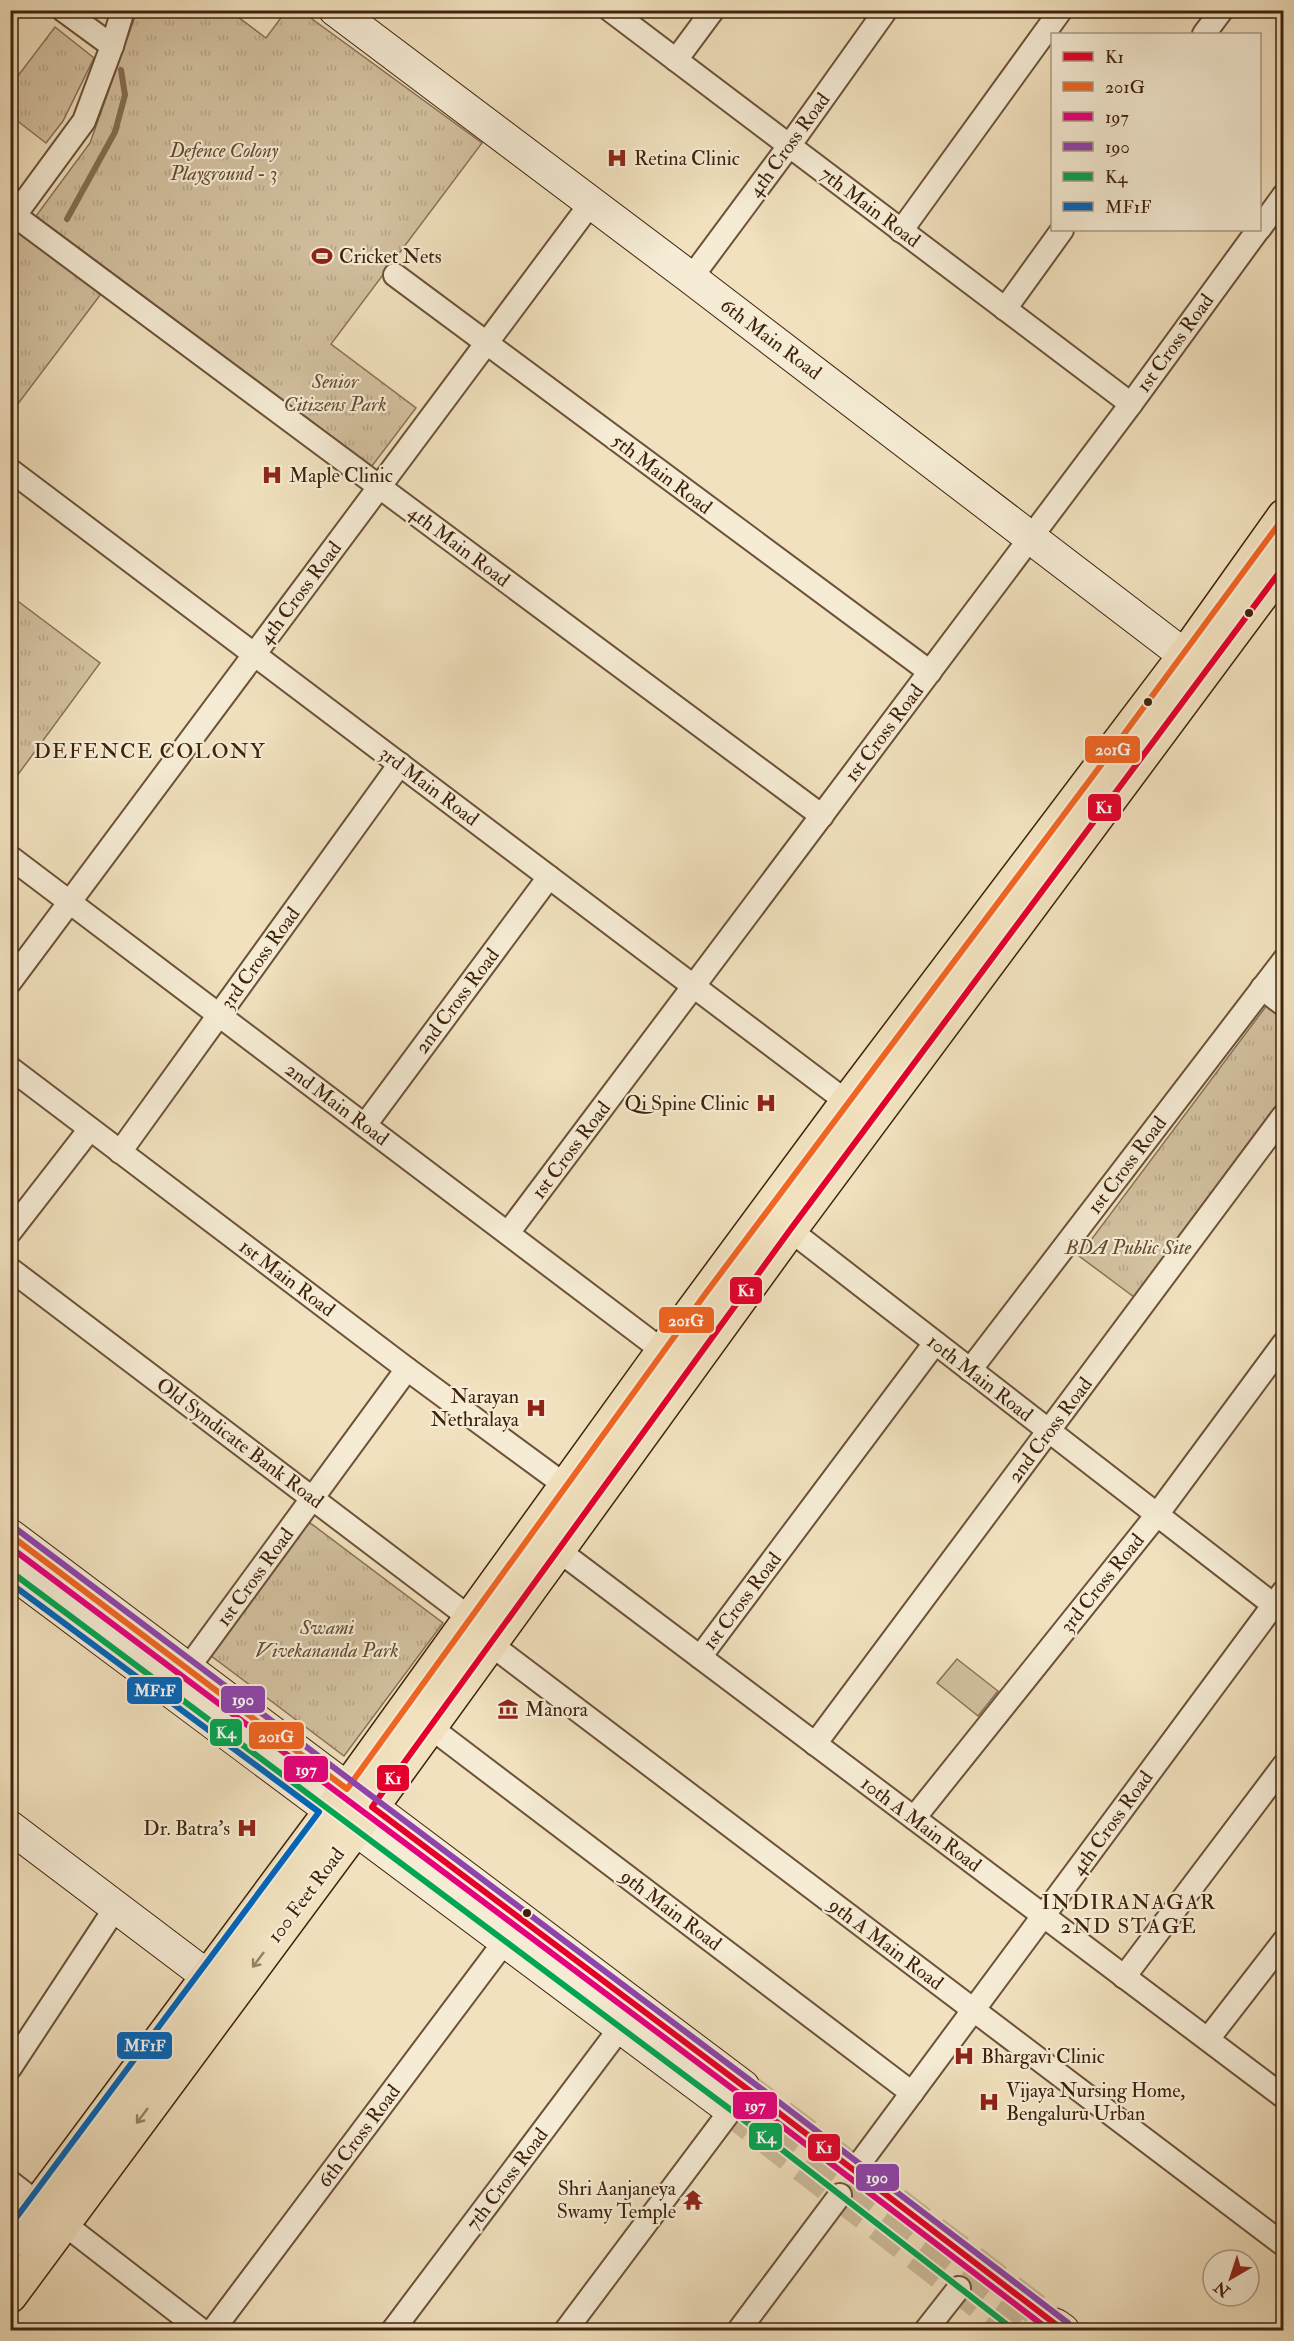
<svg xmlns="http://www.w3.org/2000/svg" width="1294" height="2341" font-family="'IM FELL Double Pica',serif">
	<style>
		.grass { fill: #d3c1a0; stroke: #897256; stroke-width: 1.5 }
		.park { fill: url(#park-tufts); stroke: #897256; stroke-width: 1.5 }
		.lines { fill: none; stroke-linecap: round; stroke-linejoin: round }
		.stream { stroke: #856e52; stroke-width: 6 }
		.secondary-tunnel { stroke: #cdbb9a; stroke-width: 32; stroke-dasharray: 32 16; stroke-linecap: butt }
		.street-casing { stroke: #6c5238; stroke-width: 26 }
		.secondary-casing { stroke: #3f220c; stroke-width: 34 }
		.primary-casing { stroke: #3f220c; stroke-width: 36 }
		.street { stroke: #f6ecd5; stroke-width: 22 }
		.secondary { stroke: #f6ecd5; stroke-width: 32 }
		.primary { stroke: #f1e1be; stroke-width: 33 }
		.bus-1-casing { stroke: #f6ecd5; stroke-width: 10 }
		.bus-2-casing { stroke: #f6ecd5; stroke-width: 10 }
		.bus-3-casing { stroke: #f6ecd5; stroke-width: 10 }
		.bus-4-casing { stroke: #f6ecd5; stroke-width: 10 }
		.bus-5-casing { stroke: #f6ecd5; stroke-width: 10 }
		.bus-6-casing { stroke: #f6ecd5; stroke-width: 10 }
		.bus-1 { stroke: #e4002b; stroke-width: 6 }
		.bus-2 { stroke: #f26522; stroke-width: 6 }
		.bus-3 { stroke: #e5007d; stroke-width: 6 }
		.bus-4 { stroke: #8e44ad; stroke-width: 6 }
		.bus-5 { stroke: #00a651; stroke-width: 6 }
		.bus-6 { stroke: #0065bd; stroke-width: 6 }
		.oneway { stroke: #988265 }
		.bus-dot { fill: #3f220c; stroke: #f6ecd5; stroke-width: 2 }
		.labels { text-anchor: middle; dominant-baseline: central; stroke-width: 4.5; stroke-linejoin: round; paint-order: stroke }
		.street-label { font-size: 20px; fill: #3f220c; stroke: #f6ecd5 }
		.park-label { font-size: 20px; font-style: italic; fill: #644a31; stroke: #f6ecd5 }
		.poi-label { font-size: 20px; fill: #3f220c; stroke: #f6ecd5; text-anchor: start }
		.neighbourhood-label { font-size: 21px; letter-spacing: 1.5px; fill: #3f220c; stroke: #f6ecd5 }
		.line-badge { stroke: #f6ecd5; stroke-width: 2 }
		.badge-label { font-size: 16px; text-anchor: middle; font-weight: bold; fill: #fff }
	</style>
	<defs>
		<pattern id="park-tufts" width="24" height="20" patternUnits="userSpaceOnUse" patternTransform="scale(1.5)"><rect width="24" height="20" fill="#d3c1a0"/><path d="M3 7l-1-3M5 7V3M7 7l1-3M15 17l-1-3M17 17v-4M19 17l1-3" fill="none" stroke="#b6a689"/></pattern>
	</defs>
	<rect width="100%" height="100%" fill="#f1e1be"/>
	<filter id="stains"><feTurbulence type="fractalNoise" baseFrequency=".00333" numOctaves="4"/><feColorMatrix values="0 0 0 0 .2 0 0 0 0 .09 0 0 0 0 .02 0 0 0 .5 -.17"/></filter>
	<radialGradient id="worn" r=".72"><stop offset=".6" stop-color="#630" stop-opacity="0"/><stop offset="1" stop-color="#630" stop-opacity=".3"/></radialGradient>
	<path class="grass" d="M957 1659 998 1691 978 1716 937 1683Z"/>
	<g class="park">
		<path d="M137 11H230L266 38 286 11H301L482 143 331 344 416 408 372 466 36 216 90 143Z"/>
		<path d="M55 27 94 58 63 121 46 143 11 116V111L18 102 11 96V85Z"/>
		<path d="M11 227 101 294 11 413Z"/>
		<path d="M11 596 100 663 11 784Z"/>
		<path d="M1267 1005 1283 1018V1097L1134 1297 1079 1256Z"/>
		<path d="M309 1522 443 1623 344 1756 210 1655Z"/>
	</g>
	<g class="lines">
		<path class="stream" d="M67 219 115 132 125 95 121 70"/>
		<g class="secondary-tunnel">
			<path d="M743 2086 1056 2325"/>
			<path d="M727 2107 1014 2330"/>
		</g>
		<g class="street-casing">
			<g id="street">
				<path d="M63 10 112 46"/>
				<path d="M610 10 1131 404"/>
				<path d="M1204 34 1222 10"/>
				<path d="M676 60 713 10"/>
				<path d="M10 212 822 816"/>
				<path d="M15 215 84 121 112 46 123 10"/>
				<path d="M1260 228 1284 195"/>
				<path d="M901 231 1061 10"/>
				<path d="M395 275 930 672"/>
				<path d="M691 278 789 146 886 10"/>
				<path d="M1005 309 1062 230"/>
				<path d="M10 470 847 1102"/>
				<path d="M10 857 663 1351"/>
				<path d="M10 982 591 203"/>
				<path d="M1262 988 1284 1005"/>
				<path d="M10 1068 407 1369 566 1486"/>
				<path d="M365 1125 549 877"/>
				<path d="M120 1152 400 764"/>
				<path d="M790 1230 1284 1613"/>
				<path d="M10 1232 90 1129"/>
				<path d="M508 1233 1131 404 1258 230"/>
				<path d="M10 1269 470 1618"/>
				<path d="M970 1370 1284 960"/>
				<path d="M558 1550 1284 2097"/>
				<path d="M489 1643 1284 2245"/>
				<path d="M700 1657 935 1343"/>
				<path d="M188 1668 407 1369"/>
				<path d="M430 1727 912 2093"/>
				<path d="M815 1744 1284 1115"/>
				<path d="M914 1818 1156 1516 1284 1343"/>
				<path d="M1124 1977 1284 1765"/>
				<path d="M1208 2039 1284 1941"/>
				<path d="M10 2068 116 1907"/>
				<path d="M854 2171 1284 1591"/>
				<path d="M10 2182 201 2330"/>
				<path d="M213 2330 505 1941"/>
				<path d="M393 2330 621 2027"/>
				<path d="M566 2330 731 2110"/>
				<path d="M739 2330 840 2195"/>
				<path d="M926 2330 959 2288"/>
			</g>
		</g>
		<g class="secondary-casing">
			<g id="secondary">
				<path d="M335 10 691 278 1205 671"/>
				<path d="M10 1535 743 2086"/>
				<path d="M10 1571 727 2107"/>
				<path d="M10 1827 207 1976"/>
				<path d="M1056 2325 1063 2330"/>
			</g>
		</g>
		<g class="primary-casing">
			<g id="primary">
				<path d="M10 2242 347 1789 663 1351 847 1102 1185 655 1284 516"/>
				<path d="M10 2296 372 1807 790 1230 1284 565"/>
			</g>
		</g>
		<use href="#street" class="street"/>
		<use href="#secondary" class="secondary"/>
		<use href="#primary" class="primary"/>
		<g class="bus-1-casing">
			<path id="bus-1" d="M1063 2330 758 2097 372 1807 790 1230 1284 566"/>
		</g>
		<g class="bus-2-casing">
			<path id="bus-2" d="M10 1535 347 1789 703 1297 1113 749 1284 517"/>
		</g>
		<g class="bus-3-casing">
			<path id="bus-3" d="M10 1547 753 2104 1049 2330"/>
		</g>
		<g class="bus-4-casing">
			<path id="bus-4" d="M15 1528 763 2090 1068 2323"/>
		</g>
		<g class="bus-5-casing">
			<path id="bus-5" d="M10 1571 731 2110 1014 2330"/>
		</g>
		<g class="bus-6-casing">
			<path id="bus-6" d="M10 1583 319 1812 10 2226"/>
		</g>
		<use href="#bus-1" class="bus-1"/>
		<use href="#bus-2" class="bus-2"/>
		<use href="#bus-3" class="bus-3"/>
		<use href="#bus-4" class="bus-4"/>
		<use href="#bus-5" class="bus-5"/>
		<use href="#bus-6" class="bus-6"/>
	</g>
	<defs><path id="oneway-shaft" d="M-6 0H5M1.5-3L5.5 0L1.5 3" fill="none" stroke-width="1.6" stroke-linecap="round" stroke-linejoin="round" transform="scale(1.5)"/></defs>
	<g class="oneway">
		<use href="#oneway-shaft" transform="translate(258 1960) rotate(127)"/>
		<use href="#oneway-shaft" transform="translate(142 2116) rotate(127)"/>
	</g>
	<defs>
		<g id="hospital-bare" transform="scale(1.62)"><path d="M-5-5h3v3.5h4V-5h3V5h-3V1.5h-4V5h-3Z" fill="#8f2418" stroke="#f6ecd5" stroke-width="2.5" paint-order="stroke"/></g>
		<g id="stadium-bare" transform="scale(1.62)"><path d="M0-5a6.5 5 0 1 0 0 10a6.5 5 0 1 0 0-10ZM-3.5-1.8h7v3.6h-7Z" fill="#8f2418" stroke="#f6ecd5" stroke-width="2.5" paint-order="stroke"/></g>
		<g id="museum-bare" transform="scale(1.62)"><path d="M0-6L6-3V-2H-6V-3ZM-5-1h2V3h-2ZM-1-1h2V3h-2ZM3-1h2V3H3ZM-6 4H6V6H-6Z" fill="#8f2418" stroke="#f6ecd5" stroke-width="2.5" paint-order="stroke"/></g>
		<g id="temple-bare" transform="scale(1.62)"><path d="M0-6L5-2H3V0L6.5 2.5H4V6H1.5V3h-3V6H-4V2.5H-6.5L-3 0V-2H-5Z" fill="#8f2418" stroke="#f6ecd5" stroke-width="2.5" paint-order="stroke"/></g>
	</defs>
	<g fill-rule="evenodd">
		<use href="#hospital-bare" x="617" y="158"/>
		<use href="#stadium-bare" x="322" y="256"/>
		<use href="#hospital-bare" x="272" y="475"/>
		<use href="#hospital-bare" x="766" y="1103"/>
		<use href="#hospital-bare" x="536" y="1408"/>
		<use href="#museum-bare" x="508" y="1709"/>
		<use href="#hospital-bare" x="247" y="1828"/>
		<use href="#hospital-bare" x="964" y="2056"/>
		<use href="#hospital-bare" x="989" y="2102"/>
		<use href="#temple-bare" x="693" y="2200"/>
	</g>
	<g class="bus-dot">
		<circle cx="1249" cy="613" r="5"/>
		<circle cx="1148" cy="702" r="5"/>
		<circle cx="527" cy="1913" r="5"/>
	</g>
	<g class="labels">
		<g class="street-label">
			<text transform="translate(789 145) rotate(-54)">4th Cross Road</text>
			<text transform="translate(870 207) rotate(37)">7th Main Road</text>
			<text transform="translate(771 339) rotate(37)">6th Main Road</text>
			<text transform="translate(1175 343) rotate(-54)">1st Cross Road</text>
			<text transform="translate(662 474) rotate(37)">5th Main Road</text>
			<text transform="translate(459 546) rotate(37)">4th Main Road</text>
			<text transform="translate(300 593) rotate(-53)">4th Cross Road</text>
			<text transform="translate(884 733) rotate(-53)">1st Cross Road</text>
			<text transform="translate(429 786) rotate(37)">3rd Main Road</text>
			<text transform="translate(260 958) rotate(-54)">3rd Cross Road</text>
			<text transform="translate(457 1001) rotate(-53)">2nd Cross Road</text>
			<text transform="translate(337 1104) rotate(37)">2nd Main Road</text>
			<text transform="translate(571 1150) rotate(-53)">1st Cross Road</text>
			<text transform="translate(1127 1165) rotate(-53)">1st Cross Road</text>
			<text transform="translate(287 1278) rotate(37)">1st Main Road</text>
			<text transform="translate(980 1378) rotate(38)">10th Main Road</text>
			<text transform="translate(1050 1430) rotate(-53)">2nd Cross Road</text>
			<text transform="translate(240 1443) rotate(37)">Old Syndicate Bank Road</text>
			<text transform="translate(255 1577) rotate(-54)">1st Cross Road</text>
			<text transform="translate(1102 1583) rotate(-51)">3rd Cross Road</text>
			<text transform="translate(742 1601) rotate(-53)">1st Cross Road</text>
			<text transform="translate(1112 1823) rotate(-54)">4th Cross Road</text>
			<text transform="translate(921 1824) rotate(37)">10th A Main Road</text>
			<text transform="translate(306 1895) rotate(-53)">100 Feet Road</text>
			<text transform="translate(671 1910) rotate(37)">9th Main Road</text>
			<text transform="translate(886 1944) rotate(37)">9th A Main Road</text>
			<text transform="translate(359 2136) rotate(-53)">6th Cross Road</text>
			<text transform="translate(507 2179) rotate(-53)">7th Cross Road</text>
		</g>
		<g class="park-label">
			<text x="224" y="150">Defence Colony<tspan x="224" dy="23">Playground - 3</tspan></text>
			<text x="335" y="381">Senior<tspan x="335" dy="23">Citizens Park</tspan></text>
			<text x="1128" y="1247">BDA Public Site</text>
			<text x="327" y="1627">Swami<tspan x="327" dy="23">Vivekananda Park</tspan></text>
		</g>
		<g class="poi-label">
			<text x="634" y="158">Retina Clinic</text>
			<text x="339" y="256">Cricket Nets</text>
			<text x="289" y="475">Maple Clinic</text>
			<text x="749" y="1103" text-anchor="end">Qi Spine Clinic</text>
			<text x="519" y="1396" text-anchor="end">Narayan<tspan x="519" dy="23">Nethralaya</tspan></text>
			<text x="525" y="1709">Manora</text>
			<text x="230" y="1828" text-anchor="end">Dr. Batra's</text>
			<text x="981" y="2056">Bhargavi Clinic</text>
			<text x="1006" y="2090">Vijaya Nursing Home,<tspan x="1006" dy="23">Bengaluru Urban</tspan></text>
			<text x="676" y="2188" text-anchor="end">Shri Aanjaneya<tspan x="676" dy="23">Swamy Temple</tspan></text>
		</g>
		<g class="neighbourhood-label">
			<text x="150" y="751">DEFENCE COLONY</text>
			<text x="1129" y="1902">INDIRANAGAR<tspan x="1129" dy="24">2ND STAGE</tspan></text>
		</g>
	</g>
	<g class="line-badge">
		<rect x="1084" y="735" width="57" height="29" rx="6" fill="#f26522"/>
		<rect x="1087" y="793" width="35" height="29" rx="6" fill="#e4002b"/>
		<rect x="729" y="1276" width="34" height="29" rx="6" fill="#e4002b"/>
		<rect x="658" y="1306" width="57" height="28" rx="6" fill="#f26522"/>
		<rect x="126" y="1676" width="57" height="29" rx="6" fill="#0065bd"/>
		<rect x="220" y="1685" width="46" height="29" rx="6" fill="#8e44ad"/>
		<rect x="209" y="1718" width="34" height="29" rx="6" fill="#00a651"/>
		<rect x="248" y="1721" width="57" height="29" rx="6" fill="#f26522"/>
		<rect x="283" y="1755" width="46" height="28" rx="6" fill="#e5007d"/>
		<rect x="376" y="1764" width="34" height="28" rx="6" fill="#e4002b"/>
		<rect x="116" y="2031" width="57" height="29" rx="6" fill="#0065bd"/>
		<rect x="732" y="2091" width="46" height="29" rx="6" fill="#e5007d"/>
		<rect x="748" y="2122" width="35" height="29" rx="6" fill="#00a651"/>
		<rect x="807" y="2133" width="34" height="29" rx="6" fill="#e4002b"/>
		<rect x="855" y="2163" width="45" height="29" rx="6" fill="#8e44ad"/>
	</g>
	<g class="badge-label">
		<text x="1113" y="755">201G</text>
		<text x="1104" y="813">K1</text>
		<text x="746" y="1296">K1</text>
		<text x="686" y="1326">201G</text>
		<text x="155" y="1696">MF1F</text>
		<text x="243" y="1705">190</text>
		<text x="226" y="1738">K4</text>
		<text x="276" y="1742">201G</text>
		<text x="306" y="1775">197</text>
		<text x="393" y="1784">K1</text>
		<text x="145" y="2051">MF1F</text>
		<text x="755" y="2111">197</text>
		<text x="766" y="2143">K4</text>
		<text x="824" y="2153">K1</text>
		<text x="877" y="2183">190</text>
	</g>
	<rect width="1294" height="2341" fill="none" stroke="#f1e1be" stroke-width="36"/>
	<rect x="12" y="12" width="1270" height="2317" fill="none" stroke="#3f220c" stroke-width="3"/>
	<rect x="18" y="18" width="1258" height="2305" fill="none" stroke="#3f220c" stroke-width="1.5"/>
	<rect x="1051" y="33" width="210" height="198" fill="#f6ecd5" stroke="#ad9b85" stroke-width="1.5"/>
	<rect x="1063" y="52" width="30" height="9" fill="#e4002b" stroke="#ad9b85" stroke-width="1.5"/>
	<text x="1105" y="63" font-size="18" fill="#3f220c">K1</text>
	<rect x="1063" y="82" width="30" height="9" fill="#f26522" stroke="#ad9b85" stroke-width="1.5"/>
	<text x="1105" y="93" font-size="18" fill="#3f220c">201G</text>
	<rect x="1063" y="112" width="30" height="9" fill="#e5007d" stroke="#ad9b85" stroke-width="1.5"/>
	<text x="1105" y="123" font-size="18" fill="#3f220c">197</text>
	<rect x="1063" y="142" width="30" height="9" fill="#8e44ad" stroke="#ad9b85" stroke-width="1.5"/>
	<text x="1105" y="153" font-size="18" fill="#3f220c">190</text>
	<rect x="1063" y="172" width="30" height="9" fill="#00a651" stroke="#ad9b85" stroke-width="1.5"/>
	<text x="1105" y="183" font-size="18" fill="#3f220c">K4</text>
	<rect x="1063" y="202" width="30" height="9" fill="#0065bd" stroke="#ad9b85" stroke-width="1.5"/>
	<text x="1105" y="213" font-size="18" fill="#3f220c">MF1F</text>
	<g transform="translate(1231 2278) rotate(219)"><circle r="28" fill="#f6ecd5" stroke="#ad9b85" stroke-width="1.5"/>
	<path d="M0-4.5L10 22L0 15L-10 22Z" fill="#8f2418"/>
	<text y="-9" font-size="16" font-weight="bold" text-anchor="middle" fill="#3f220c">N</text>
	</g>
	<rect width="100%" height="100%" filter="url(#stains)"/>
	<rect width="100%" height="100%" fill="url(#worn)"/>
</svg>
